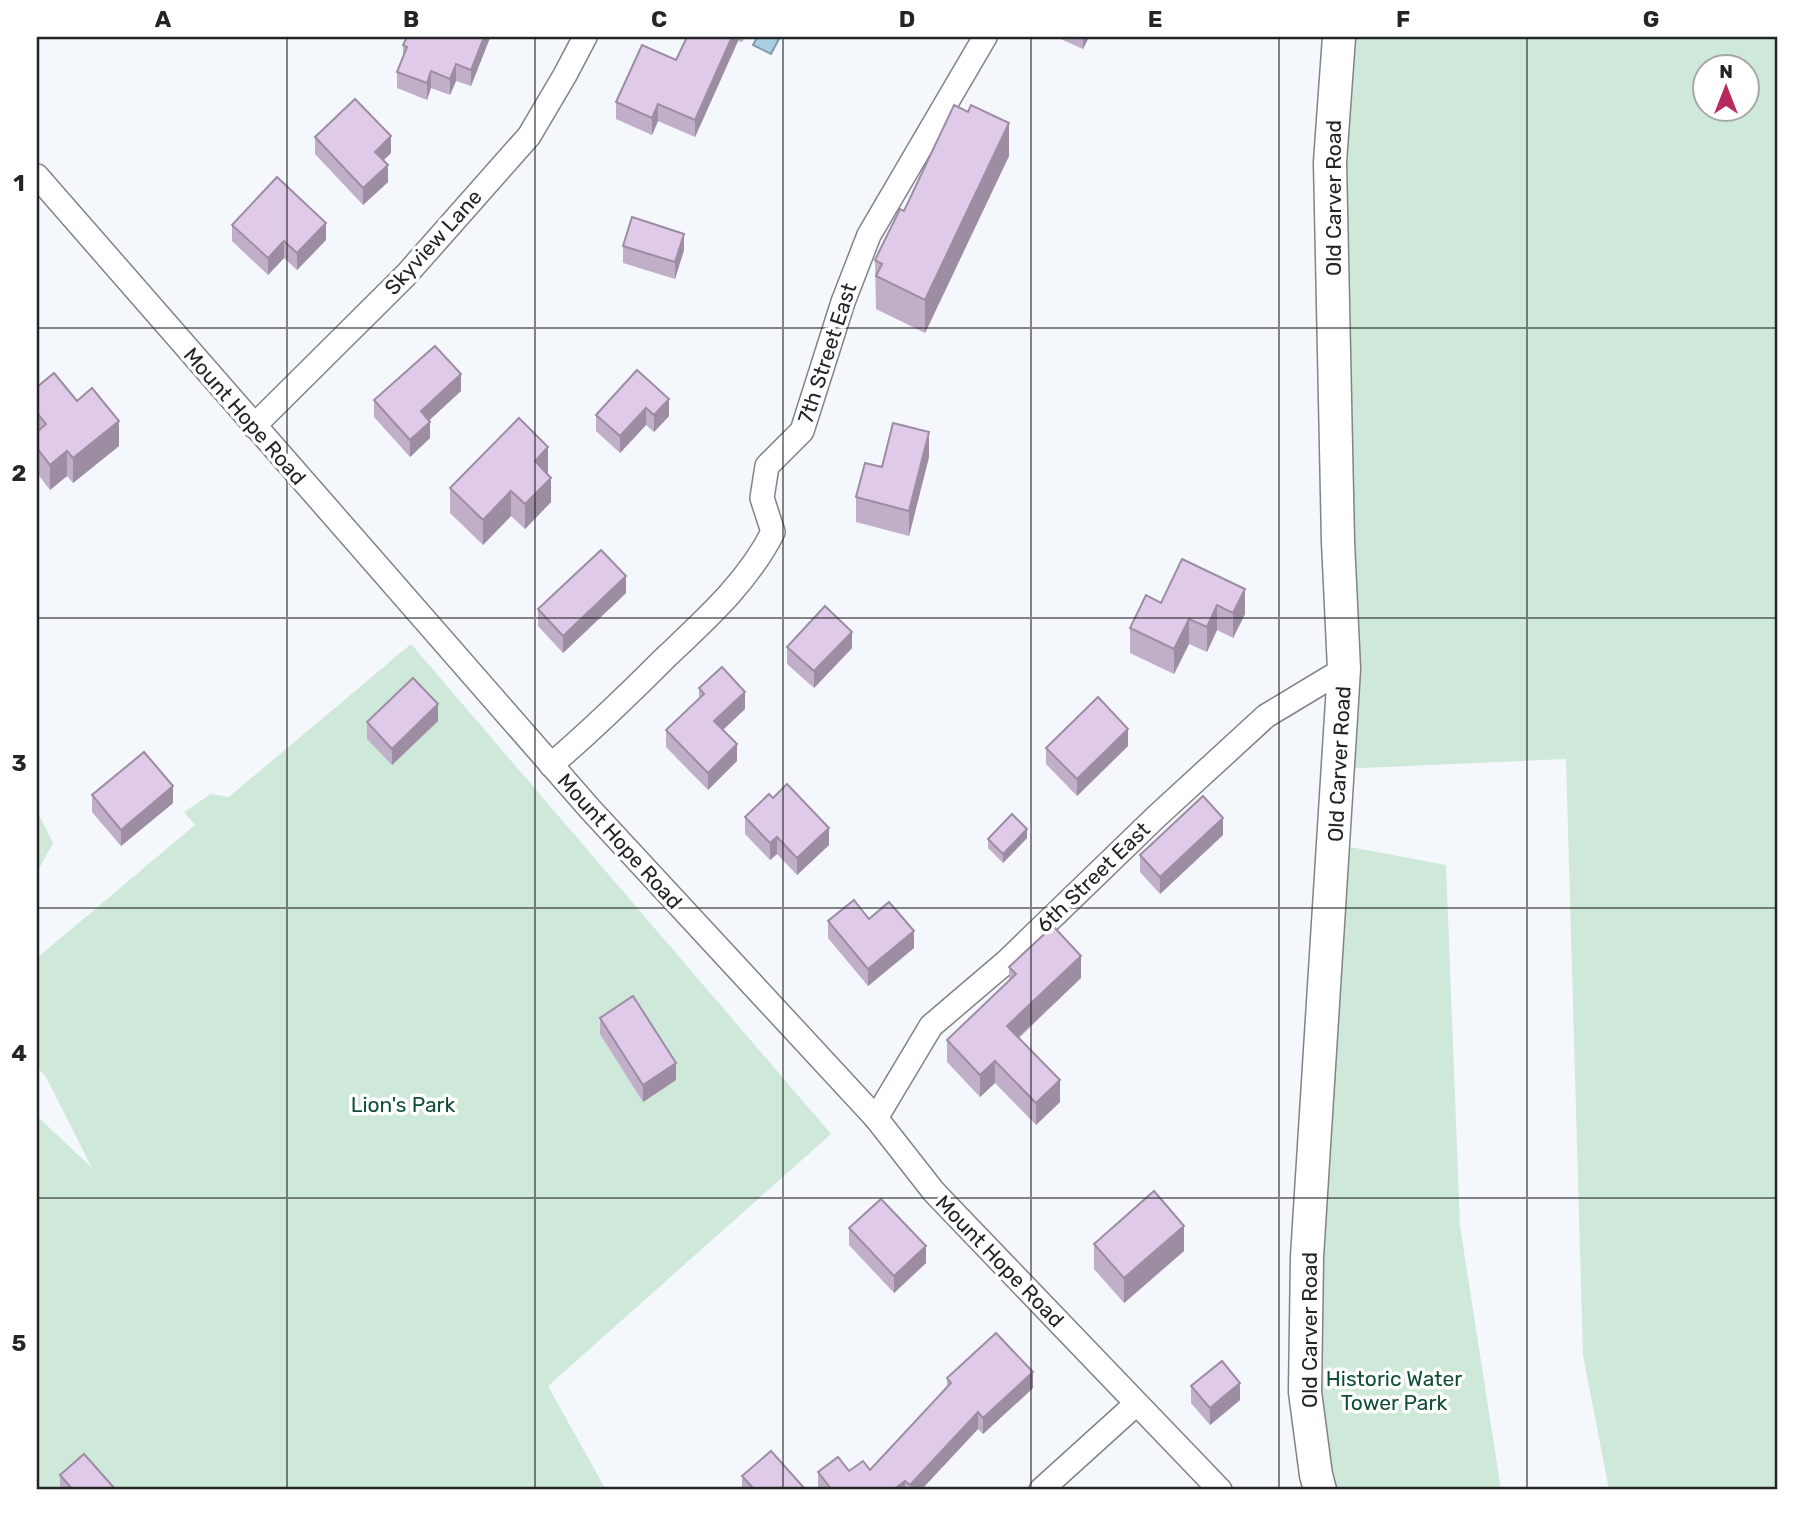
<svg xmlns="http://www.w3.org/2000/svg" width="1814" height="1527" font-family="Rubik,sans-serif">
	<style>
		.green { fill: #cee8d9; fill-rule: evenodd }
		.water { fill: #a8cee2; stroke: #809ba9; stroke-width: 2 }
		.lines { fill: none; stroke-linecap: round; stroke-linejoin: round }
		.street-casing { stroke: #818387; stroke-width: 26 }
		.secondary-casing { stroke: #818387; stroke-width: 35 }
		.street { stroke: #fff; stroke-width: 23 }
		.secondary { stroke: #fff; stroke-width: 32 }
		.wall { fill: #c1aec8 }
		.shaded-wall { fill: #9d8da3 }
		.building { fill: #e0cae9; stroke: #9d8da3; stroke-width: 2 }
		.grid { fill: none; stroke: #232425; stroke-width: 2; stroke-opacity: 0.55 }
		.labels { text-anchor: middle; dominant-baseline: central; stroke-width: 7; stroke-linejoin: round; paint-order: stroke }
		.street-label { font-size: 21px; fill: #232425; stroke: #fff }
		.park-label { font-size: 21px; fill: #104f33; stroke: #fff }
		.neatline { fill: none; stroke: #232425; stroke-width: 2.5 }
		.grid-label { font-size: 23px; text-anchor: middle; font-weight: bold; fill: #232425 }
	</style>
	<rect width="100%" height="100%" fill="#f4f7fb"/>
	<g class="green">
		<path d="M1339 37H1777V1490H1609L1583 1355 1566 759 1339 769ZM1706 66H1748V108H1706Z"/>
		<path d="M411 644 831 1134 548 1386 606 1490H37V1116L92 1168 46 1077 37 1067V958L195 825 184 812 211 794 229 797Z"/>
		<path d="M37 811 53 843 37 872Z"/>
		<path d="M1334 844 1446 865 1460 1226 1501 1490H1325L1305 1392Z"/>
	</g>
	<path class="water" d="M757 37H780L771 54 753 45Z"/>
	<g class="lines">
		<g class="street-casing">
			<g id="street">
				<path d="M37 176 590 809 876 1118 934 1192 1220 1490"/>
				<path d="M254 426 406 275 529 136 565 75 585 37"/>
				<path d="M551 765C591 731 628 695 665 658 705 620 748 582 773 532L762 498 767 466 802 431 843 302 869 235 985 37"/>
				<path d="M876 1118 931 1026 1006 962 1157 816 1266 716 1344 669"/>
				<path d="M1041 1490 1136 1404"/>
			</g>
		</g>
		<g class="secondary-casing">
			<path id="secondary" d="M1320 1490 1316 1475 1305 1392 1307 1257 1344 669 1338 542 1330 162 1339 37"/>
		</g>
		<use href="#street" class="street"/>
		<use href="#secondary" class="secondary"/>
	</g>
	<g class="wall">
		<path d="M490 37 471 86 456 81 450 95 431 88 427 100 397 88V72L403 57V45Z"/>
		<path d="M687 37H745L742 42 738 41 695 137 658 121 652 135 616 119V102L676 60Z"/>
		<path d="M1056 37H1089L1083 49Z"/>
		<path d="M315 137 391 153 384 160 388 182 363 205 315 154Z"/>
		<path d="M1009 156 925 333 876 309 875 260 904 211Z"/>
		<path d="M232 225 326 240 297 270 284 258 268 275 232 241Z"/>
		<path d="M623 246 684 250 675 279 623 263Z"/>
		<path d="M637 370 669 416 654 432 646 425 620 453 596 431V415Z"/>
		<path d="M37 387 77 401 119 446 73 483 67 476 50 490 37 473Z"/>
		<path d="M461 391 429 420 430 438 410 457 374 417V400Z"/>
		<path d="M929 457 909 536 856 522V497L882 467Z"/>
		<path d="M548 472 547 473 551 502 525 529 511 516 483 545 450 513V488Z"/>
		<path d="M1182 559 1245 614 1233 638 1217 630 1207 652 1189 644 1174 674 1130 653V628L1161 603Z"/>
		<path d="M626 593 563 653 538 626V609Z"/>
		<path d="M787 647 852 648 814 688 787 664Z"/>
		<path d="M699 688 745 709 723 730 737 761 708 790 666 747V730L699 699Z"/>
		<path d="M438 721 392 765 367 739V722Z"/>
		<path d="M1128 746 1077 796 1046 764V748Z"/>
		<path d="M92 795 173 803 121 846 92 812Z"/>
		<path d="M745 817 829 845 797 875 777 854 770 860 745 834Z"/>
		<path d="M1223 835 1160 894 1140 872V855Z"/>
		<path d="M1027 838 1003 863 988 848V839Z"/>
		<path d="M869 919 914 948 868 986 828 938V921Z"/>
		<path d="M1009 967 1081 978 1019 1038 1060 1102 1036 1125 995 1083 980 1097 947 1062V1040L1009 981Z"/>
		<path d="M600 1018 676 1080 643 1102 600 1034Z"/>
		<path d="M849 1228 926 1263 894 1293 849 1245Z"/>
		<path d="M1094 1244 1184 1251 1124 1303 1094 1269Z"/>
		<path d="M947 1378 1033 1388 983 1434 978 1429 921 1490H818V1472L870 1470 947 1388Z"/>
		<path d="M1191 1386 1240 1400 1210 1425 1191 1403Z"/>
		<path d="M60 1475 116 1490H60Z"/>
		<path d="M742 1476 806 1490H742Z"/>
	</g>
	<g class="shaded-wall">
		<path d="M484 37H490V38L471 86V70Z"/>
		<path d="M732 37H738V41L695 137V120Z"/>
		<path d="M1083 37H1089L1083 49Z"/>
		<path d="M456 64V81L450 95V79Z"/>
		<path d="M431 71V88L427 100V83Z"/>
		<path d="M658 104V121L652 135V118Z"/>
		<path d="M1009 123V156L925 333V300Z"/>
		<path d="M391 136V153L375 168V152Z"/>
		<path d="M388 165V182L363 205V188Z"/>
		<path d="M326 223V240L297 270V253Z"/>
		<path d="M684 234V250L675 279V262Z"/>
		<path d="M284 241V258L268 275V258Z"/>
		<path d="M461 374V391L421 428V411Z"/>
		<path d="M669 399V416L654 432V415Z"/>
		<path d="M646 408V425L620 453V436Z"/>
		<path d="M119 421V446L73 483V458Z"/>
		<path d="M430 422V438L410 457V440Z"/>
		<path d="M929 432V457L909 536V511Z"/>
		<path d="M548 447V472L535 486V461Z"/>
		<path d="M67 451V476L50 490V465Z"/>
		<path d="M551 478V502L525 529V504Z"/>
		<path d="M511 491V516L483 545V520Z"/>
		<path d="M626 576V593L563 653V636Z"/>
		<path d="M1245 589V614L1233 638V613Z"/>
		<path d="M1217 605V630L1207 652V627Z"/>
		<path d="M1189 619V644L1174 674V649Z"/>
		<path d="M852 632V648L814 688V671Z"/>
		<path d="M745 692V709L714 738V721Z"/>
		<path d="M438 704V721L392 765V749Z"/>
		<path d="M1128 729V746L1077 796V779Z"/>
		<path d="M737 744V761L708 790V773Z"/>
		<path d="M173 786V803L121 846V830Z"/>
		<path d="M1223 818V835L1160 894V877Z"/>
		<path d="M829 828V845L797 875V858Z"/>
		<path d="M1027 829V838L1003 863V854Z"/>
		<path d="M777 837V854L770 860V843Z"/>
		<path d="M914 931V948L868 986V969Z"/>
		<path d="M1081 956V978L1007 1048V1026Z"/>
		<path d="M995 1061V1083L980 1097V1075Z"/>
		<path d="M676 1063V1080L643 1102V1085Z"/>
		<path d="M1060 1080V1102L1036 1125V1103Z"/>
		<path d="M1184 1226V1251L1124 1303V1278Z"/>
		<path d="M926 1246V1263L894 1293V1276Z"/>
		<path d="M1033 1372V1388L983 1434V1418Z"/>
		<path d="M1240 1383V1400L1210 1425V1408Z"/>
		<path d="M978 1412V1429L921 1490H910V1485Z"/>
		<path d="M905 1481V1490H893Z"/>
	</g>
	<g class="building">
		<path d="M407 37H484L471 70 456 64 450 79 431 71 427 83 397 72 407 47 403 45Z"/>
		<path d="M687 37H732L695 120 658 104 652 118 616 102 642 45 676 60Z"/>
		<path d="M355 99 391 136 375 152 388 165 363 188 315 137Z"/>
		<path d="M954 105 968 112 971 105 1009 123 925 300 876 276 882 264 875 260 900 209 904 211Z"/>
		<path d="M277 177 326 223 297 253 284 241 268 258 232 225Z"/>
		<path d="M632 217 684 234 675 262 623 246Z"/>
		<path d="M435 346 461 374 421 411 430 422 410 440 374 400Z"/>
		<path d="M637 370 669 399 654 415 646 408 620 436 596 415Z"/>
		<path d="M54 373 77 401 92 388 119 421 73 458 67 451 50 465 37 448V432L46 424 37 413V387Z"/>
		<path d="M519 418 548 447 535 461 551 478 525 504 511 491 483 520 450 488Z"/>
		<path d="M893 423 929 432 909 511 856 497 865 463 882 467Z"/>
		<path d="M601 550 626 576 563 636 538 609Z"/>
		<path d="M1182 559 1245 589 1233 613 1217 605 1207 627 1189 619 1174 649 1130 628 1146 595 1161 603Z"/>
		<path d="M825 606 852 632 814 671 787 647Z"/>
		<path d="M722 667 745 692 714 721 737 744 708 773 666 730 704 694 699 688Z"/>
		<path d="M413 678 438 704 392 749 367 722Z"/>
		<path d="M1098 697 1128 729 1077 779 1046 748Z"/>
		<path d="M144 752 173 786 121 830 92 795Z"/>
		<path d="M787 784 829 828 797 858 777 837 770 843 745 817 769 794 773 798Z"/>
		<path d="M1203 796 1223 818 1160 877 1140 855Z"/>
		<path d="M1012 814 1027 829 1003 854 988 839Z"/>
		<path d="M854 900 869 919 889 902 914 931 868 969 828 921Z"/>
		<path d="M1053 926 1081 956 1007 1026 1060 1080 1036 1103 995 1061 980 1075 947 1040 1016 974 1009 967Z"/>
		<path d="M633 996 676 1063 643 1085 600 1018Z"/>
		<path d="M1154 1191 1184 1226 1124 1278 1094 1244Z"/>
		<path d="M881 1199 926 1246 894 1276 849 1228Z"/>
		<path d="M996 1333 1033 1372 983 1418 978 1412 910 1485 905 1481 893 1490H832L818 1472 838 1457 849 1471 863 1461 870 1470 951 1383 947 1378Z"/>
		<path d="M1222 1361 1240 1383 1210 1408 1191 1386Z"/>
		<path d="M771 1451 806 1490H755L742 1476Z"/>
		<path d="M84 1454 116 1490H73L60 1475Z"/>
	</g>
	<path class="grid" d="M287 37V1490M535 37V1490M783 37V1490M1031 37V1490M1279 37V1490M1527 37V1490M37 328H1777M37 618H1777M37 908H1777M37 1198H1777"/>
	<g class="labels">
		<g class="street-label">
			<text transform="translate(1333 198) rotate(-90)">Old Carver Road</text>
			<text transform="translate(433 242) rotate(-48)">Skyview Lane</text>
			<text transform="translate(827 353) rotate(-72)">7th Street East</text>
			<text transform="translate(245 416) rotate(49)">Mount Hope Road</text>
			<text transform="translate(1339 764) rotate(-87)">Old Carver Road</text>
			<text transform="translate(620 841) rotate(48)">Mount Hope Road</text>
			<text transform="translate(1093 877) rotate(-44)">6th Street East</text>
			<text transform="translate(1000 1261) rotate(46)">Mount Hope Road</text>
			<text transform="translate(1309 1330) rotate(-90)">Old Carver Road</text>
		</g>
		<g class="park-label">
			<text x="403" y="1104">Lion's Park</text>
			<text x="1394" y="1378">Historic Water<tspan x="1394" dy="24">Tower Park</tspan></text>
		</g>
	</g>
	<rect width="1814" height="1527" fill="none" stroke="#ffffff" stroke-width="77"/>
	<g transform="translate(1726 88)"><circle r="33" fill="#ffffff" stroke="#a7a7a8" stroke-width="2"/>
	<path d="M0-5L12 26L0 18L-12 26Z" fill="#b72a5f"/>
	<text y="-10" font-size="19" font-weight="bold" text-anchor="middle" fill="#232425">N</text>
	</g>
	<rect x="38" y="38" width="1738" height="1450" class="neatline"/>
	<g class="grid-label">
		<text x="163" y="27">A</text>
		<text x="411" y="27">B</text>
		<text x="659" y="27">C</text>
		<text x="907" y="27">D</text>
		<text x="1155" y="27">E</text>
		<text x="1403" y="27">F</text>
		<text x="1651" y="27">G</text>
		<text x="19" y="191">1</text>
		<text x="19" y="481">2</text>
		<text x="19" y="771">3</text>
		<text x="19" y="1061">4</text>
		<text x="19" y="1351">5</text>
	</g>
</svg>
